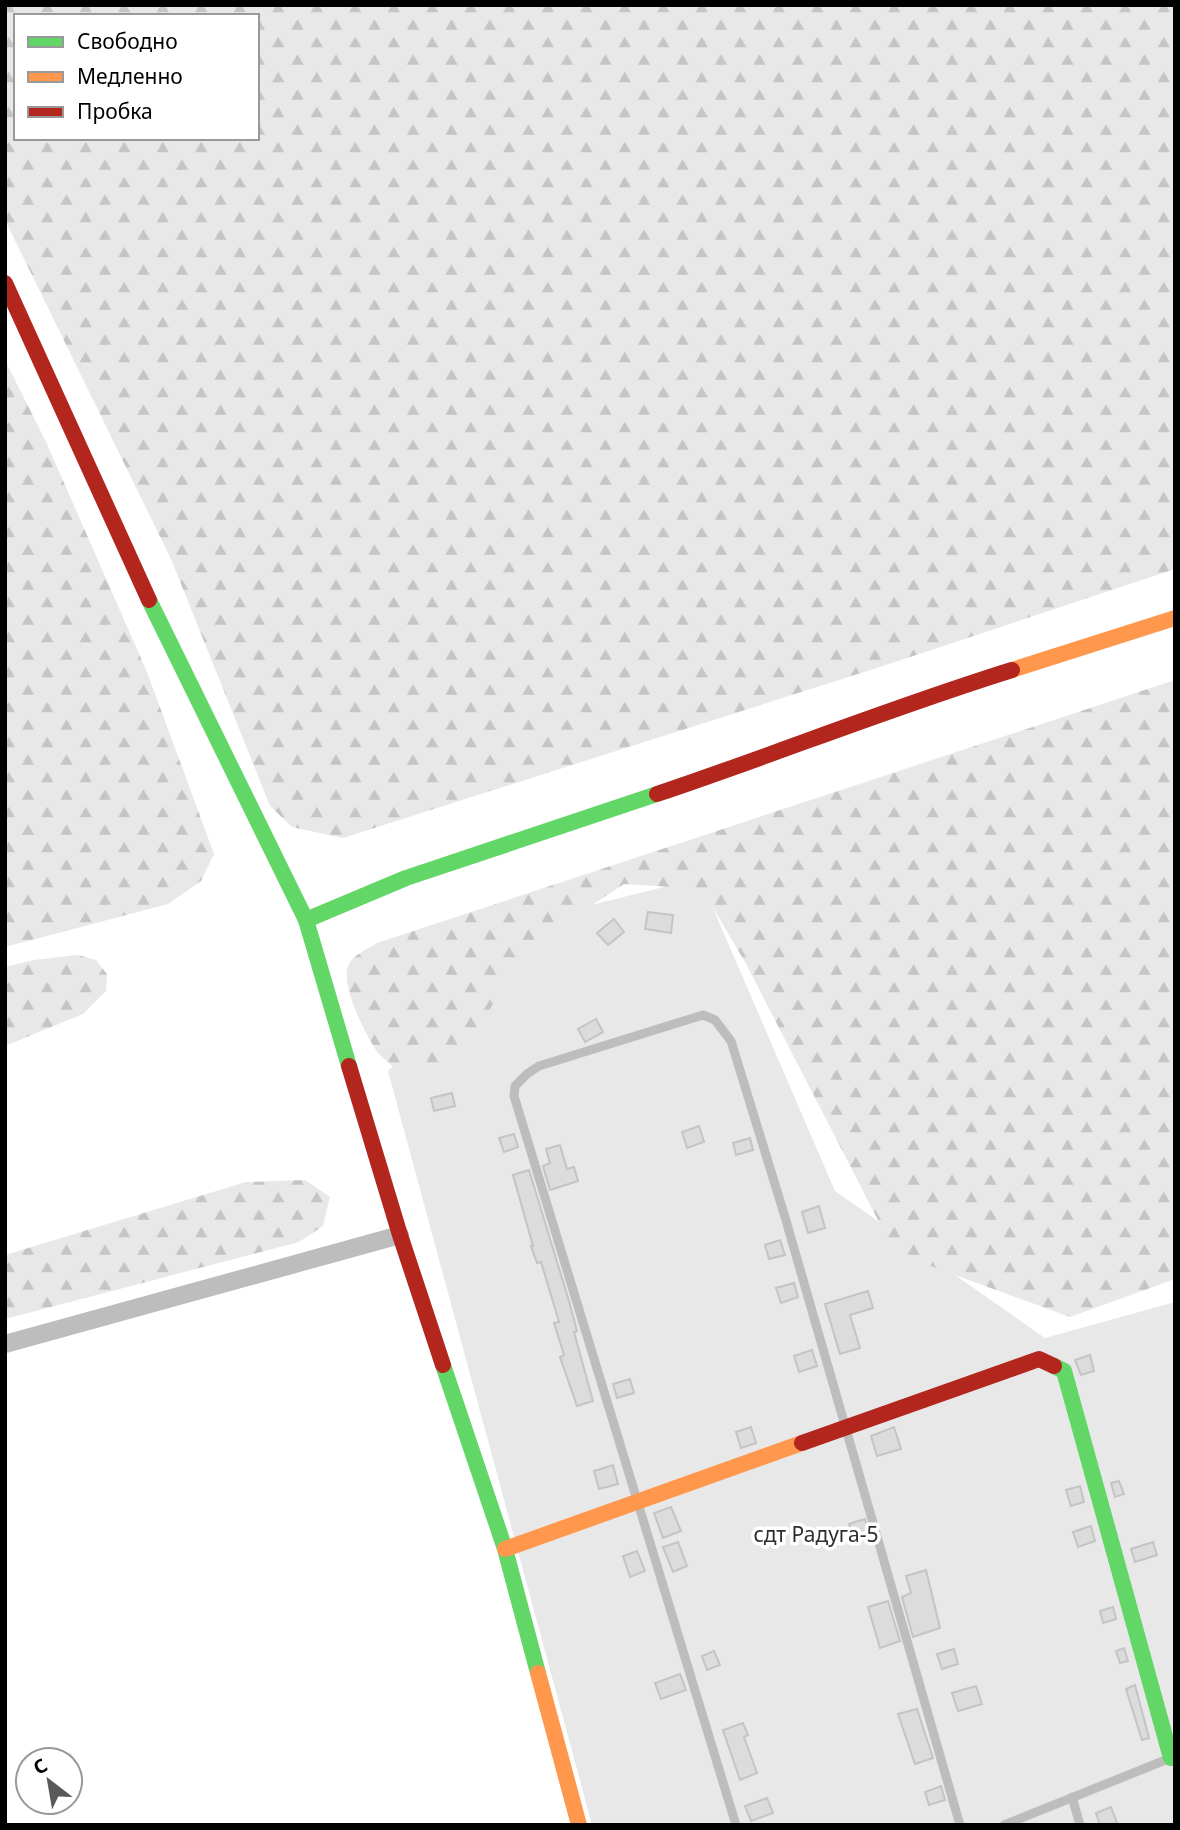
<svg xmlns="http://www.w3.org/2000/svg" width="1180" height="1830" font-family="'Noto Sans',sans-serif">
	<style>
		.green { fill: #e8e8e8 }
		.forest { fill: url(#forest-firs); fill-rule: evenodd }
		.building { fill: #dcdcdc; stroke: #c4c4c4; stroke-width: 2 }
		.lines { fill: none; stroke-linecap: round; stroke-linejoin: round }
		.lane { stroke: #bdbdbd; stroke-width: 9 }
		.street { stroke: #bdbdbd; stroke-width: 18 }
		.fast { stroke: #63d668; stroke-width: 16 }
		.slow { stroke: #ff974d; stroke-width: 16 }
		.jam { stroke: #b3261e; stroke-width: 16 }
		.labels { text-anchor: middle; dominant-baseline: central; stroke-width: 7; stroke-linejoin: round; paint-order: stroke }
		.park-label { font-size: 21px; fill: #2d2d2d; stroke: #fff }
	</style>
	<defs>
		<pattern id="forest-firs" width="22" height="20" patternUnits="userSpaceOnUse" patternTransform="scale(1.75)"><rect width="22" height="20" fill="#e8e8e8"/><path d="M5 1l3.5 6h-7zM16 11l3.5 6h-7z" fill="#c5c5c5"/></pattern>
	</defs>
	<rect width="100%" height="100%" fill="#fff"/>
	<path class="green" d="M700 878 835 1191 1045 1338 1175 1302V1825H592L388 1071 567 911Z"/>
	<g class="forest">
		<path d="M5 5H1175V569L883 666 343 838 292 827 270 806 171 559 5 220ZM16 16H257V138H16Z"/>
		<path d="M5 360 47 444 147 672 214 854 201 881 168 904 5 947Z"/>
		<path d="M1175 680V1279L1070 1317 895 1253 745 962 709 901 688 888 624 884 577 915 507 976 493 1004 452 1068 392 1066C387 1061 380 1056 376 1050 365 1033 337 980 350 962 356 954 369 948 377 943Z"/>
		<path d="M78 955 96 960 107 974 106 991 83 1014 5 1046V967L34 960Z"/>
		<path d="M305 1180 330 1197 323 1226 299 1242 5 1319V1255L246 1182Z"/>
	</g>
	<g class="building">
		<path d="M648 912 673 915 671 933 645 929Z"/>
		<path d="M614 919 624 932 608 945 597 933Z"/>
		<path d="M596 1019 603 1032 585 1042 578 1029Z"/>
		<path d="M452 1093 455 1106 434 1111 431 1098Z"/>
		<path d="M699 1126 704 1142 687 1148 682 1132Z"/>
		<path d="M514 1134 518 1147 504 1152 499 1138Z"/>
		<path d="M750 1138 753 1150 736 1155 733 1143Z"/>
		<path d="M560 1145 567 1169 574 1167 578 1181 550 1190 543 1166 550 1163 546 1149Z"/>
		<path d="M529 1170 569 1301 577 1331 574 1332 593 1401 577 1406 560 1357 564 1355 554 1323 559 1322 541 1262 537 1263 531 1246H533L513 1175Z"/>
		<path d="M819 1206 825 1228 808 1233 802 1212Z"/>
		<path d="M780 1240 785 1255 769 1259 765 1245Z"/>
		<path d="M794 1283 798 1297 781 1303 776 1288Z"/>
		<path d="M868 1291 873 1308 850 1315 860 1348 840 1354 825 1304Z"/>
		<path d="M812 1350 817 1366 799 1372 794 1356Z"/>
		<path d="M1090 1355 1094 1371 1081 1375 1075 1360Z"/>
		<path d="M630 1379 634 1393 617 1398 613 1384Z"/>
		<path d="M751 1427 756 1443 741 1448 736 1432Z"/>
		<path d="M894 1427 901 1449 877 1456 871 1436Z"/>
		<path d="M613 1465 618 1484 599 1489 594 1471Z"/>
		<path d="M1119 1481 1124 1494 1115 1497 1111 1483Z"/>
		<path d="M1080 1486 1084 1502 1071 1506 1066 1490Z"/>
		<path d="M671 1507 681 1531 663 1538 654 1513Z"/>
		<path d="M865 1519 869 1534 854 1539 849 1524Z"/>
		<path d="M1091 1526 1095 1541 1078 1547 1073 1532Z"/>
		<path d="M678 1542 687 1566 673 1572 663 1547Z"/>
		<path d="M1153 1542 1157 1555 1135 1562 1131 1549Z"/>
		<path d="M637 1551 645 1571 630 1577 623 1556Z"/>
		<path d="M926 1570 940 1628 913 1637 902 1597 911 1593 906 1576Z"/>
		<path d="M888 1601 900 1641 880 1648 868 1607Z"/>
		<path d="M1113 1607 1116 1619 1103 1623 1100 1611Z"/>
		<path d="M1124 1648 1128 1661 1120 1663 1116 1651Z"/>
		<path d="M954 1649 958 1664 942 1669 937 1654Z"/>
		<path d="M714 1651 720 1665 707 1670 702 1656Z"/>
		<path d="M680 1674 686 1690 661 1699 655 1683Z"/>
		<path d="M1135 1685 1149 1738 1142 1740 1126 1689Z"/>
		<path d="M976 1686 982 1704 958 1711 952 1693Z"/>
		<path d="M917 1709 933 1758 915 1764 898 1714Z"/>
		<path d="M743 1723 748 1735 744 1737 757 1773 740 1780 723 1730Z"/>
		<path d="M941 1786 945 1800 929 1805 925 1792Z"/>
		<path d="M767 1798 773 1813 751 1821 745 1806Z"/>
		<path d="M1111 1807 1118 1825H1100L1096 1813Z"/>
	</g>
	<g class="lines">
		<g class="lane">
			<path d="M1072 1797 1080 1825"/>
			<path d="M736 1825 514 1096 515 1086 527 1074 539 1066 703 1015 715 1020 731 1041 785 1217 960 1825"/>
			<path d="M1004 1825 1168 1759"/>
		</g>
		<path class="street" d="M5 1344 400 1235"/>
		<g class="fast">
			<path d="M149 600 306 920 349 1066"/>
			<path d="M306 920 406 878 657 794"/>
			<path d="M443 1365 505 1549 538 1673"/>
			<path d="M1054 1366 1064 1371 1171 1758"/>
		</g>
		<g class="slow">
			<path d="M1012 670 1175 618"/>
			<path d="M505 1549 802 1443"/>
			<path d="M538 1673 579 1825"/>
		</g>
		<g class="jam">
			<path d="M5 283 149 600"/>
			<path d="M657 794C776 754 893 707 1012 670"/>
			<path d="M349 1066 400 1235 443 1365"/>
			<path d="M802 1443 1039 1359 1054 1366"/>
		</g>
	</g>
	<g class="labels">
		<g class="park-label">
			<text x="816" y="1534">сдт Радуга-5</text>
		</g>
	</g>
	<rect width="1180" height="1830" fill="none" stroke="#000000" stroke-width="14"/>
	<rect x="14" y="14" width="245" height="126" fill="#ffffff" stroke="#999999" stroke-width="2"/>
	<rect x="28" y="37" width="35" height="10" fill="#63d668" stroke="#999999" stroke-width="2"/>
	<text x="77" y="49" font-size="21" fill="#000000">Свободно</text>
	<rect x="28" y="72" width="35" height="10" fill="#ff974d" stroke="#999999" stroke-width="2"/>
	<text x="77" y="84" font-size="21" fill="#000000">Медленно</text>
	<rect x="28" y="107" width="35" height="10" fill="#b3261e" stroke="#999999" stroke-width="2"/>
	<text x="77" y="119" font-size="21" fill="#000000">Пробка</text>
	<g transform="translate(49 1781) rotate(329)"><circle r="33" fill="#ffffff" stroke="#999999" stroke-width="2"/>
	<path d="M0-5L12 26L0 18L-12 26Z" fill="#595959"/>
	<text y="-10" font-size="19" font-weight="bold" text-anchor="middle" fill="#000000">С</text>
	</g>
</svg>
